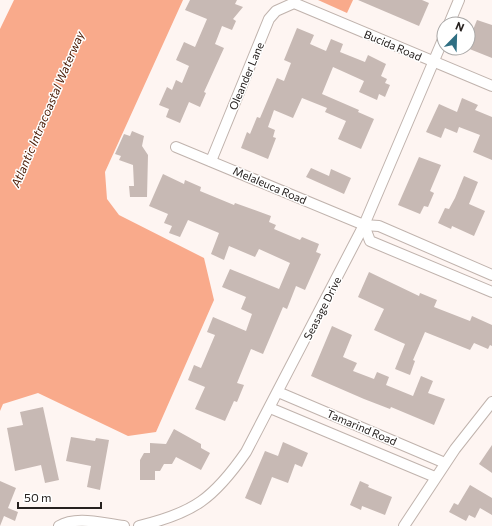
<svg xmlns="http://www.w3.org/2000/svg" width="492" height="526" font-family="Commissioner,sans-serif">
	<style>
		.water { fill: #f9aa8b }
		.building { fill: #c7b9b4 }
		.lines { fill: none; stroke-linecap: round; stroke-linejoin: round }
		.street-casing { stroke: #c0b3ad; stroke-width: 12 }
		.street { stroke: #fff; stroke-width: 10 }
		.labels { text-anchor: middle; dominant-baseline: central; stroke-width: 3; stroke-linejoin: round; paint-order: stroke }
		.street-label { font-size: 11px; fill: #26211f; stroke: #fff }
		.water-label { font-size: 12px; font-style: italic; fill: #491a04; stroke: #fff }
	</style>
	<rect width="100%" height="100%" fill="#fef5f2"/>
	<g class="water">
		<path d="M14 0H183L105 172 107 199 119 215 204 258 214 300 156 432 128 436 38 393 3 404 0 411V29Z"/>
		<path d="M318 0H353L347 13Z"/>
	</g>
	<g class="building">
		<path d="M190 0H237L235 4 243 7 233 19 236 21 232 30 222 26 215 44 224 48 204 92 206 93 200 107 189 102 180 123 166 117 169 109 159 105 167 87 172 90 176 80 182 83 189 66 176 60 184 42 195 47 207 19 185 10Z"/>
		<path d="M358 0H422L429 3 419 26Z"/>
		<path d="M477 20 492 25V58L467 48 468 42Z"/>
		<path d="M297 28 314 35 310 44 326 51 331 39 343 44 340 52 365 62 368 55 386 64 381 76 387 79 385 83 390 85 385 97 379 94 377 100 359 92 364 81 333 67 322 94 359 110 358 112 374 119 361 149 338 139 346 121 325 112 327 108 302 98 293 118 274 110 268 127 275 130 273 137 276 138 268 159 241 148 247 132 250 134 257 117 260 118 277 78 284 81 291 63 284 60Z"/>
		<path d="M462 98 478 105 475 110 492 117V160L473 152 480 135 459 127 457 133 445 128 441 138 426 132 439 104 457 112Z"/>
		<path d="M132 131 144 136 142 146 148 155 147 197H130L129 186H134L133 165 119 160 121 156 115 154 124 134 130 136Z"/>
		<path d="M419 157 441 165 430 191 434 193 428 207 424 206 420 214 398 205Z"/>
		<path d="M311 168 329 176 331 169 351 178 344 194 306 177Z"/>
		<path d="M163 174 184 184 185 180 201 187 200 191 234 205 235 203 271 216 269 222 276 225 274 229 300 240 302 237 319 244 316 252 321 254 305 290 296 286 287 309 283 307 263 354 251 349 237 383 244 385 237 402 234 401 225 421 195 409 205 387 188 380 194 365 201 368 215 335 207 332 213 317 246 331 252 314 241 309 246 297 222 287 230 269 279 289 290 263 259 249 255 257 229 246 224 260 211 254 219 233 188 220 180 237 169 233 172 226 164 223 168 214 149 206Z"/>
		<path d="M464 176 478 182 469 204 485 211 474 236 452 226 451 229 438 223 445 208 449 209 455 198Z"/>
		<path d="M369 272 419 296 420 293 437 300 434 307 470 321 472 316 492 325V346L490 345 488 349 474 343 470 350 425 332 413 360 415 361 410 375 395 369 405 344 374 330 384 309 358 297Z"/>
		<path d="M332 326 352 335 343 357 357 363 353 371 374 379 377 372 389 377 386 385 413 396 421 376 433 381 428 393 445 399 434 425 391 407 390 409 364 399 311 376Z"/>
		<path d="M43 407 59 480 45 483 41 465 15 471 7 428 23 425 20 412Z"/>
		<path d="M174 429 201 444V448L210 453 201 470 176 457 172 464H164L160 471H155V480H140V460L144 453H150V443L166 444Z"/>
		<path d="M71 437 95 441 96 438 109 440 100 490 87 487 91 466 66 461Z"/>
		<path d="M283 442 308 453 302 467 295 464 288 483 272 477 261 505 245 498 265 451 278 456Z"/>
		<path d="M492 445V473L479 464Z"/>
		<path d="M0 481 16 488 8 508 18 512 15 521 4 516 0 526Z"/>
		<path d="M360 481 369 485 368 487 392 497 385 515 362 506 361 510 350 505Z"/>
		<path d="M470 485 492 498V515L480 508 475 518 469 515 466 521 449 512 454 503 458 505Z"/>
	</g>
	<g class="lines">
		<g class="street-casing">
			<g id="street">
				<path d="M449 24 459 0"/>
				<path d="M176 147 364 225 379 226 492 275"/>
				<path d="M211 161 269 19 276 11 294 3 492 86"/>
				<path d="M364 225 370 241 492 292"/>
				<path d="M278 392 445 463"/>
				<path d="M270 408 435 477"/>
				<path d="M59 526C77 515 104 524 124 526"/>
				<path d="M139 526C194 513 214 498 246 452L364 225 444 37"/>
				<path d="M404 526 455 449 492 402"/>
			</g>
		</g>
		<use href="#street" class="street"/>
	</g>
	<g class="labels">
		<g class="street-label">
			<text transform="translate(393 45) rotate(23)">Bucida Road</text>
			<text transform="translate(246 76) rotate(-67)">Oleander Lane</text>
			<text transform="translate(270 185) rotate(23)">Melaleuca Road</text>
			<text transform="translate(322 308) rotate(-63)">Seasage Drive</text>
			<text transform="translate(362 427) rotate(23)">Tamarind Road</text>
		</g>
		<g class="water-label">
			<text transform="translate(47 109) rotate(-67)">Atlantic Intracoastal Waterway</text>
		</g>
	</g>
	<g transform="translate(456 36) rotate(23)"><circle r="19" fill="#ffffff" stroke="#a8a6a5"/>
	<path d="M0-3L7 15L0 10L-7 15Z" fill="#2f6f83"/>
	<text y="-6" font-size="11" font-weight="bold" text-anchor="middle" fill="#26211f">N</text>
	</g>
	<path d="M18 502v6h83v-6" fill="none" stroke="#26211f" stroke-width="2"/>
	<text x="24" y="502" font-size="12" fill="#26211f" stroke="#ffffff" stroke-width="3" paint-order="stroke">50 m</text>
</svg>
